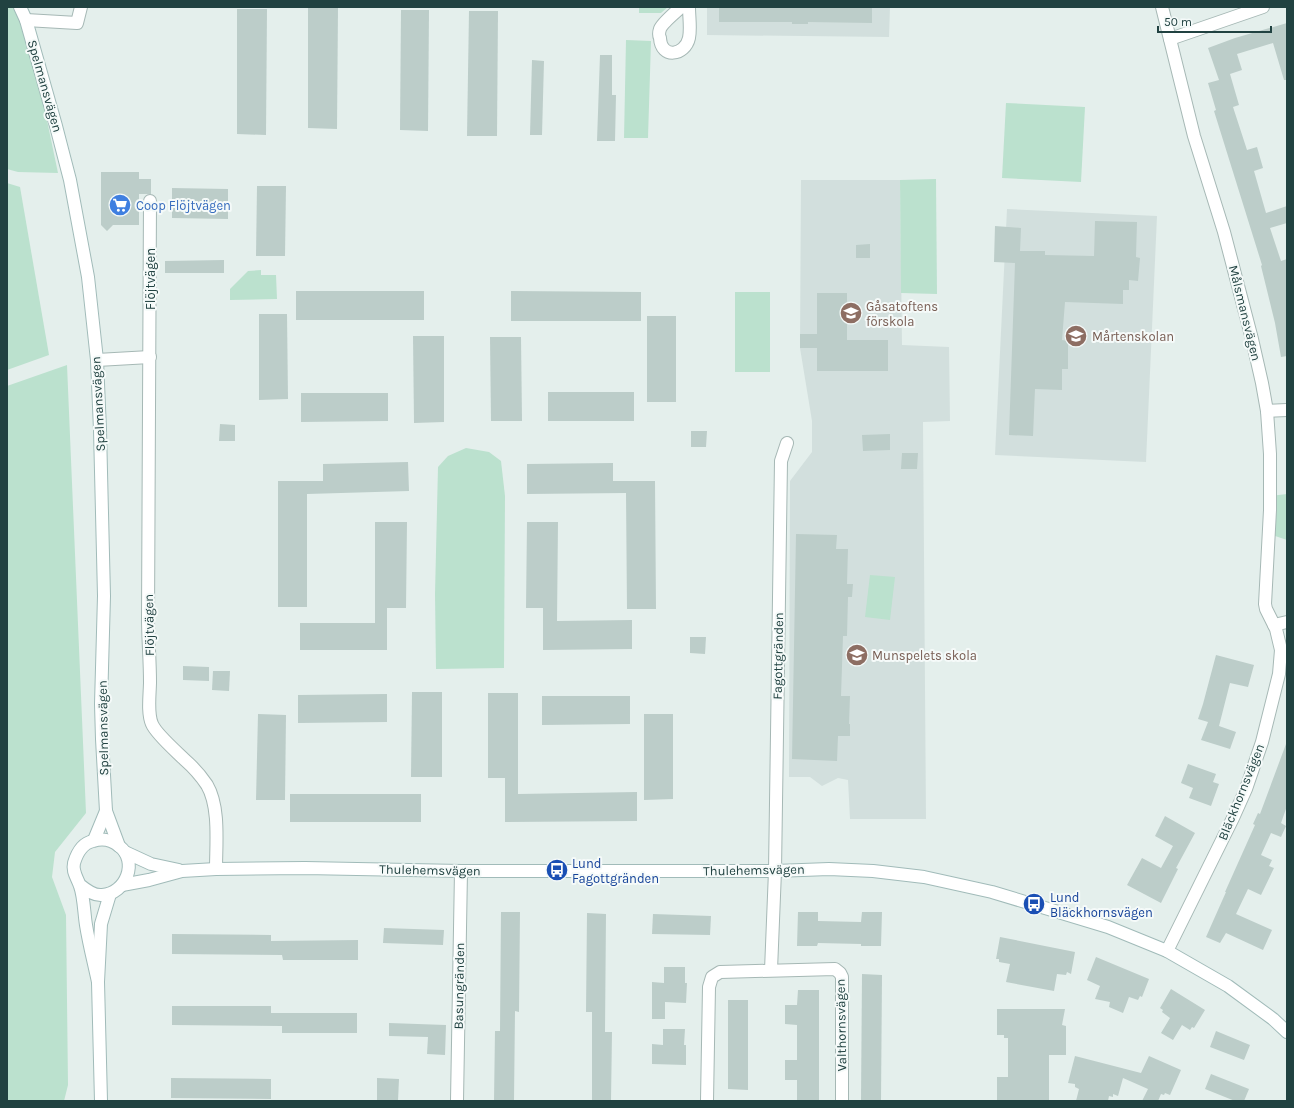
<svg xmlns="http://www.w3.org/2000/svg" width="1294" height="1108" font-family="Karla,sans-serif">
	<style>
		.built { fill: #d2dfdd }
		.green { fill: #bbe1ce }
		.building { fill: #bccdc9 }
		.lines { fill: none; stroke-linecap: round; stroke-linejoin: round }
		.street-casing { stroke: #a6b8b5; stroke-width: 14 }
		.secondary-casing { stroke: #a1bbb9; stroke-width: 14 }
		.street { stroke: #fff; stroke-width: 12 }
		.secondary { stroke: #fff; stroke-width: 12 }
		.labels { text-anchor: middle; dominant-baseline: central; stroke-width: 4; stroke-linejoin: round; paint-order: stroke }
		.street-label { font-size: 13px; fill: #214241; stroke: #f5faf9 }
		.shop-label { font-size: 13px; fill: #366cbe; stroke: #f5faf9; text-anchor: start }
		.education-label { font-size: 13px; fill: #785e54; stroke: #f5faf9; text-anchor: start }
		.transit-label { font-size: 13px; fill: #164399; stroke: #f5faf9; text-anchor: start }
	</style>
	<rect width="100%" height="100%" fill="#e4efec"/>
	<g class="built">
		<path d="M707 7H890L889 37 707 35Z"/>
		<path d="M801 180H900L902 345 949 347 950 421 923 422 926 819H850L848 780 838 778 822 786 810 777H789L790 481 812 452V421L800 348Z"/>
		<path d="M1007 209 1157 216 1146 462 995 455Z"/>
	</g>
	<g class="green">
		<path d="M7 7H19L26 20 58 173 18 172 7 169Z"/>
		<path d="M639 7H668L661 13H639Z"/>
		<path d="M626 40 651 41 648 138H624Z"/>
		<path d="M1006 103 1085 107 1081 182 1002 178Z"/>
		<path d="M936 179 937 294 901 293 900 180Z"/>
		<path d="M7 183 20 187 49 355 7 370Z"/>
		<path d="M261 270V275H276L277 299 230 300V289L248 271Z"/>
		<rect x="735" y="292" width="35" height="80"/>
		<path d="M67 365 86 813 55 852 52 877 66 915 68 1085 64 1101H7V386Z"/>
		<path d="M466 448 489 452 501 461 505 496 504 668 436 669 435 594 438 467 448 456Z"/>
		<path d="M1287 494V540L1269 534 1270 496Z"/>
		<path d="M870 575 895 577 890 620 865 617Z"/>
	</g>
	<g class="building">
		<path d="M308 7H338L337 129 308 128Z"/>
		<path d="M719 7H872V23L808 22V24H792V22H719Z"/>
		<path d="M237 9H267L266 135 237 134Z"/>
		<path d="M401 10H429L428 131 400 130Z"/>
		<path d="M469 11H498L497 136H467Z"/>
		<path d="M1287 23V80H1284L1273 43 1237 54 1242 70 1230 74 1239 105 1233 107 1247 150 1257 147 1263 168 1254 171 1266 213 1287 206V223L1270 228 1281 261 1287 259V356L1281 357 1275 323 1261 266 1262 265 1214 111 1216 110 1208 83 1219 80 1208 48 1235 38Z"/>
		<path d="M600 55H612V95H616L615 141H597Z"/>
		<path d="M532 60 544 61 542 135H530Z"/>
		<path d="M101 172H139V179H151V194H139V225H113L107 231 101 225Z"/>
		<path d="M257 186H286L285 256H256Z"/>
		<path d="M172 188 228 189V219L172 218Z"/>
		<path d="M1095 221 1137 222 1136 257 1140 258 1138 281 1129 280V290H1123V304L1065 302 1062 340 1068 341V369H1062V390L1035 389 1033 436 1009 435 1015 263 994 262 995 226 1021 228 1020 251H1045V255L1094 256Z"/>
		<path d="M870 244V258H856V245Z"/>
		<path d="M224 260V273H165V261Z"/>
		<rect x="296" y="291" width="128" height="29"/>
		<path d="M511 291 641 292V321H511Z"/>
		<path d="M817 293H847V340H888V371H817V348H800V334H817Z"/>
		<path d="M259 314H287L288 399 259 400Z"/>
		<rect x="647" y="316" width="29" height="86"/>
		<path d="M413 336H444V422L414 423Z"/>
		<path d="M490 337H521L522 421H491Z"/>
		<rect x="548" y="392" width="86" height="29"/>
		<path d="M301 393H388V421L301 422Z"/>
		<path d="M220 424 235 425V441H219Z"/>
		<path d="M691 431H707L706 447H691Z"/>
		<path d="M890 434V450L863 451 862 435Z"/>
		<path d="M902 453H918L917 469H901Z"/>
		<path d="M408 462 409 491 307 494V607H278V481H323V464Z"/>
		<path d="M613 463V481H655L656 609H627L626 493 527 494V464Z"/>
		<path d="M375 522H407L406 608H387V650H300V623H375Z"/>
		<path d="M527 522H558L557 621 632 620V649L543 650V608H526Z"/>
		<path d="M796 534 837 535 836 549H848L847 584H853L852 597H848L847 636H843L841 696H850L849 724H850V736H838L837 761 792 759Z"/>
		<path d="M690 637H706L705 654 690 653Z"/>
		<path d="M1216 655 1254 665 1248 687 1230 683 1219 726 1236 732 1230 749 1201 740 1208 722 1198 719 1203 704Z"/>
		<path d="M183 666 209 667V681L183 680Z"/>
		<path d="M213 671H230L229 691 212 690Z"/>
		<path d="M412 692H442V777H411Z"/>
		<path d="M488 693H518V794L637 792V821L505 822V778H488Z"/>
		<path d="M387 694V722L298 723V695Z"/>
		<path d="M542 696H630V724L542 725Z"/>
		<path d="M258 714 286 715 285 800H256Z"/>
		<path d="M644 714H673V799L644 800Z"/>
		<path d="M1286 744H1287V806L1281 823 1286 826 1281 837 1271 833 1261 855 1272 860 1269 866 1274 868 1261 895 1248 889 1236 914 1272 930 1263 950 1226 933 1220 943 1206 937 1226 892H1225L1255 825 1253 824 1258 813 1260 814Z"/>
		<path d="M1188 764 1216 774 1213 782 1219 784 1211 806 1189 798 1193 788 1181 783Z"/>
		<rect x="290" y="794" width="131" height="28"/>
		<path d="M1165 816 1195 833 1176 868 1178 869 1161 903 1127 885 1142 858 1161 868 1173 846 1155 836Z"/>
		<path d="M501 912H520L519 1012 515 1011 514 1101H494L495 1031H500Z"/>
		<path d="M798 912H818V921L861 922 862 912H882L881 946H861V944L818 943 817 946H797Z"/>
		<path d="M587 913 606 914 605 1032H612L611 1101H592V1012H586Z"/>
		<path d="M653 914 711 916 710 935 652 934Z"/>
		<path d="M384 928 444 930 443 945 383 943Z"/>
		<path d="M172 934 271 935V941L358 940V960H283L282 955 172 954Z"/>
		<path d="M1000 937 1075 952 1071 974 1067 972 1066 975 1057 974 1054 991 1006 982 1010 964 999 962V959H996Z"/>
		<path d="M1096 957 1149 979 1142 997 1140 996 1138 1000 1129 997 1123 1013 1109 1007 1110 1002 1095 999 1100 986 1087 980Z"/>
		<path d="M664 967H685V983H687L686 1003 665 1002V1019H652V982L664 983Z"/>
		<path d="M862 974 882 975 881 1101H861Z"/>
		<path d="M1171 989 1205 1010 1194 1028 1192 1027 1190 1030 1182 1025 1173 1040 1161 1033 1170 1018 1162 1012 1163 1010 1160 1008Z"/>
		<path d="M798 990H819V1101H797V1080H785V1060H797V1025L785 1024V1005H797Z"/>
		<path d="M728 1000H748V1090L728 1089Z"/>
		<path d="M172 1006H271V1013H357V1033H282V1026L172 1025Z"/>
		<path d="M997 1009H1065L1062 1025 1066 1026V1055H1049V1101H997V1077H1008V1038H1004V1035H997Z"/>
		<path d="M389 1023 446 1025 445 1055 427 1054 428 1037 389 1036Z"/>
		<path d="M663 1029H685L684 1045H686V1065L652 1064V1044L663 1045Z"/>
		<path d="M1216 1031 1250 1045 1244 1060 1210 1047Z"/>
		<path d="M1075 1056 1141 1073 1149 1056 1181 1070 1170 1095 1165 1093 1164 1095 1161 1094 1158 1101H1142L1148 1089 1123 1078 1118 1096 1113 1094V1097L1109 1096 1108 1101H1076L1079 1089 1075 1087V1084L1068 1083Z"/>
		<path d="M1211 1074 1249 1089 1244 1101H1235L1205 1089Z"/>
		<path d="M171 1078 271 1079V1099L171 1098Z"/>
		<path d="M377 1078 399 1079 398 1101H377Z"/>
	</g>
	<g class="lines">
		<g class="street-casing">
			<g id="street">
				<path d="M681 7C676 12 662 23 660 29 659 32 659 36 660 38 661 59 685 56 689 38 691 29 689 17 689 7"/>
				<path d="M1162 7 1194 136 1224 232 1252 339 1262 383 1267 411 1270 454V510L1265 604 1266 609 1276 629 1281 650 1279 674 1262 742 1246 789 1233 818 1167 951"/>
				<path d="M26 20 77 23 81 7"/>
				<path d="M1170 39 1263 7"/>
				<path d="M150 201 148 618C148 639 150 660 150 682 150 693 147 713 152 724 156 734 177 752 185 760 193 767 201 776 207 785 220 807 216 844 216 869"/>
				<path d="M97 360 150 357"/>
				<path d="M1267 411 1287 410"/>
				<path d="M1274 625 1287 622"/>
				<path d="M771 970 775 871 781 461 787 443"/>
				<path d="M457 1101 461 871"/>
				<path d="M707 1101 709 987 712 977 720 972 835 969 840 973 842 977V1101"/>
			</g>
		</g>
		<g class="secondary-casing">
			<g id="secondary">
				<path d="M20 7 26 20 56 126 70 180 88 277 97 360 100 430 104 596 101 704 102 739 106 811 119 846"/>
				<path d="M94 840 106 811"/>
				<path d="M125 852 151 864 179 870"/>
				<path d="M80 885C86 890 94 896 102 895 126 894 139 861 119 846 112 840 102 838 93 841 83 843 77 853 74 863 72 872 77 877 80 886 84 897 84 913 86 925 89 944 94 963 98 982"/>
				<path d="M122 885 149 880 182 871 216 869 305 868 461 871H775L829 869 873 871 924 877 992 892 1108 927 1167 951 1228 986 1273 1019 1287 1032"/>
				<path d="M101 1101 98 982 101 924 110 894"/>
			</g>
		</g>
		<use href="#street" class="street"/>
		<use href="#secondary" class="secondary"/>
	</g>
	<defs>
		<g id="supermarket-disc" transform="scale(1.15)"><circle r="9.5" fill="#3f7fe0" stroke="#f5faf9"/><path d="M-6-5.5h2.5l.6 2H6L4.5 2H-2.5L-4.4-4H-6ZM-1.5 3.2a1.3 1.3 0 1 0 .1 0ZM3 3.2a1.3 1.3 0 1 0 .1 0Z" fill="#fff"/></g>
		<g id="school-disc" transform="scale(1.15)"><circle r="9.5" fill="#8d6e63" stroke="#f5faf9"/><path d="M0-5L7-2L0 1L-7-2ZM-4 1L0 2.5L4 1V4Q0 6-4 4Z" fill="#fff"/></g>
		<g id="bus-disc" transform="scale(1.15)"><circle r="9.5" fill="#1a4fb4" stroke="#f5faf9"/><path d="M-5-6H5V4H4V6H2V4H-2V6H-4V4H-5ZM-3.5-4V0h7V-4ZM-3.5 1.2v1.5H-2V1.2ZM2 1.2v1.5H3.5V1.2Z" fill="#fff"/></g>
	</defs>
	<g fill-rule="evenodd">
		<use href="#supermarket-disc" x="120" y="205"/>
		<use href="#school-disc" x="851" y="313"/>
		<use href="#school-disc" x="1076" y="336"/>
		<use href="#school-disc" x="857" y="655"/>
		<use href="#bus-disc" x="557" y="870"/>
		<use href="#bus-disc" x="1034" y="904"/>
	</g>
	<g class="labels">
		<g class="street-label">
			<text transform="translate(45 86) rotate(74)">Spelmansvägen</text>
			<text transform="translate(150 279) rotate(-90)">Flöjtvägen</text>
			<text transform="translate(1245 313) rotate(76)">Målsmansvägen</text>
			<text transform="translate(98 404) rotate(-93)">Spelmansvägen</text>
			<text transform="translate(149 625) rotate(-91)">Flöjtvägen</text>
			<text transform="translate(778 656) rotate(-89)">Fagottgränden</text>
			<text transform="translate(103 728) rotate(-91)">Spelmansvägen</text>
			<text transform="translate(1241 792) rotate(-68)">Bläckhornsvägen</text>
			<text transform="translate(430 870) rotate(1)">Thulehemsvägen</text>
			<text transform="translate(754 870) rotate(-1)">Thulehemsvägen</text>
			<text transform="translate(459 986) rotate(-89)">Basungränden</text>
			<text transform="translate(841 1025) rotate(-91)">Valthornsvägen</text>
		</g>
		<g class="shop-label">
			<text x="136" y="205">Coop Flöjtvägen</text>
		</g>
		<g class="education-label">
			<text x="866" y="306">Gåsatoftens<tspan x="866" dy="15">förskola</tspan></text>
			<text x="1092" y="336">Mårtenskolan</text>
			<text x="872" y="655">Munspelets skola</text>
		</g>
		<g class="transit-label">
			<text x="572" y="863">Lund<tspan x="572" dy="15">Fagottgränden</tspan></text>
			<text x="1050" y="897">Lund<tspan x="1050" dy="15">Bläckhornsvägen</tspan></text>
		</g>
	</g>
	<rect width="1294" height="1108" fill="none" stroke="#214241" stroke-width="16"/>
	<path d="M1158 26v6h113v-6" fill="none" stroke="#214241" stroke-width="2"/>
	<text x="1164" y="26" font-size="12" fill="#214241" stroke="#f5faf9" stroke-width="3" paint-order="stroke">50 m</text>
</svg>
